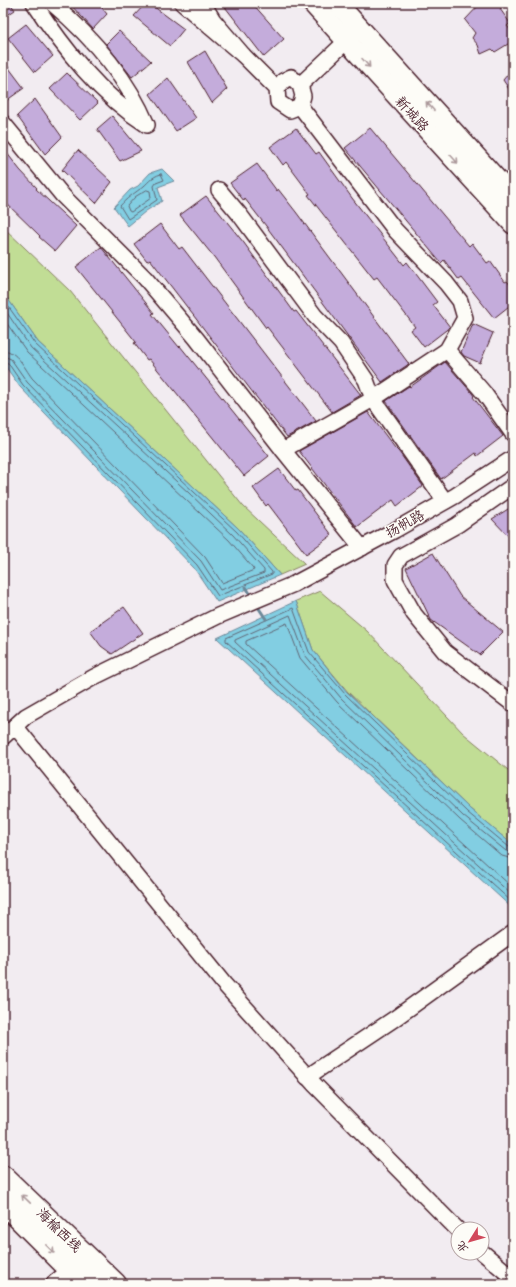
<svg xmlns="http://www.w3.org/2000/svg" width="516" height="1287" font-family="'Balsamiq Sans','LXGW WenKai TC',sans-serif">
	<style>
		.green { fill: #c1dd95; stroke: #867e60 }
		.water { fill: #82cee2; stroke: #6c8899 }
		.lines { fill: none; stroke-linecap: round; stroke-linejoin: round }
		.shore { stroke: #606574; stroke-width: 1 }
		.stream { stroke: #6c8899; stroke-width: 3 }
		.building { fill: #c4acdb; stroke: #4a1f2b }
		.minor-casing { stroke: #4a1f2b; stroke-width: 18 }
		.major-casing { stroke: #4a1f2b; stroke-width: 22 }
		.highway-casing { stroke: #4a1f2b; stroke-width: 25 }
		.minor { stroke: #fdfcf7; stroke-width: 15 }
		.major { stroke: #fdfcf7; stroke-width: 19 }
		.highway { stroke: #fdfcf7; stroke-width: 22 }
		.oneway { stroke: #ac999b }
		.labels { text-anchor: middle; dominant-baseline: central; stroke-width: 3; stroke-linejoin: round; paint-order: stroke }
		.street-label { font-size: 14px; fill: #4a1f2b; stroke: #fdfcf7 }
	</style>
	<rect width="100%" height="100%" fill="#f2ecf1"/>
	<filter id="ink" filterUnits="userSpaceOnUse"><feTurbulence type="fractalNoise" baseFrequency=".025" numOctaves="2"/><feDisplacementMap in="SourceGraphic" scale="8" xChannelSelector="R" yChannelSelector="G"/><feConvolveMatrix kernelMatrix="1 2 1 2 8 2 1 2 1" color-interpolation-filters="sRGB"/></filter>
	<g filter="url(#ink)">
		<g class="green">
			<path d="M3 227 70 291 243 506 305 564 280 575 239 529 38 342 3 292Z"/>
			<path d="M320 591 367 631 463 733 513 774V845L470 809 348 692 313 650 296 601Z"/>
		</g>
		<g class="water">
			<path d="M162 169 174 181 158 187 162 201 146 211 128 226 114 207 130 190 138 186 150 173Z"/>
			<path d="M3 292 38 342 239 529 280 575 217 602 194 568 20 387 3 363Z"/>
			<path d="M296 601 313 650 347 692 470 809 513 845V909L217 638Z"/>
		</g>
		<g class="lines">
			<g class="shore">
				<path d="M161 174 164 180 156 183 154 186 157 200 128 219 120 206C127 198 132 195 140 189 148 184 150 177 161 174Z"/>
				<path d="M147 190 150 191 151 198 131 212 129 211 127 206 135 197Z"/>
				<path d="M3 299 35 344 237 532 272 572V574L218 596 197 565 23 385 8 363 3 361"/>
				<path d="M3 307 31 348 189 493 233 535 264 570V573L220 590 201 561 27 382 11 359 3 356"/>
				<path d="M3 318 27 352 229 540 253 568 254 570 222 583 205 557 32 378C24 367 17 351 3 350"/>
				<path d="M513 848 509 847 467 812 345 694 309 652 293 608 226 638V641L513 903"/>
				<path d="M513 853 506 851 463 816 341 698 305 655 290 615 235 640V642L513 896"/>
				<path d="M513 859 502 856 460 820 337 702 300 658 287 623 246 641V644L513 888"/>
			</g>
			<g class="stream">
				<path d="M246 587 252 597"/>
				<path d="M256 604 266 619"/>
			</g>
		</g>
		<g class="building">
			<path d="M3 3H10L15 10 3 18Z"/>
			<path d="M69 3H98L107 14 93 29Z"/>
			<path d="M146 3H149L184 29 170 46 134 16Z"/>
			<path d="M222 3H252L284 39 264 57Z"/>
			<path d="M481 3H499L502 7 500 9 510 23 507 26 513 33V41L495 52 492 49 481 54 478 45 472 38 475 33 465 20Z"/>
			<path d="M26 24 53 56 35 72 8 38Z"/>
			<path d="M119 31 151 61 132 77 106 44Z"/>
			<path d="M205 51 227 89 212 103 188 62Z"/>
			<path d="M3 60 24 88 3 103Z"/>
			<path d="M513 68V95L503 80Z"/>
			<path d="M67 73 98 103 80 120 50 89Z"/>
			<path d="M168 78 196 118 176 131 150 94Z"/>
			<path d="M35 99 62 137 45 154 17 116Z"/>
			<path d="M112 116 141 151 120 161 97 129Z"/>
			<path d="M296 128 316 154 319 152 352 198 404 265 407 262 437 302 433 305 450 327 424 347 411 330 415 327 377 277 374 279 308 195 310 194 286 162 283 165 270 147Z"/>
			<path d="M370 128 469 246 472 243 487 263 490 261 505 282 507 281 513 288V303L494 318 462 278 459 280 444 260 441 263 345 148Z"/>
			<path d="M3 148 20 170 37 188 36 189 76 226 55 251 39 237 40 236 3 200Z"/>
			<path d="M78 150 112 182 96 203 62 170Z"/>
			<path d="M257 164 277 191 278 189 296 212 409 364 382 382 266 226 245 199 244 201 230 183Z"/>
			<path d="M206 196 244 243 294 312 296 311 361 395 332 412 267 327 266 328 214 257 180 215Z"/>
			<path d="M160 224 179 249 182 247 316 421 287 437 150 259 147 261 134 244Z"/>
			<path d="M101 247 154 313 152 314 179 347 180 346 269 456 244 476 149 359 147 360 134 343 136 342 76 267Z"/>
			<path d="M473 324 493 333 480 363 464 356 461 352Z"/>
			<path d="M445 362 472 393 474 396 473 397 503 436 477 456 476 453 441 479 386 401 409 386 410 387Z"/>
			<path d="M368 412 395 448 399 452 423 486 397 506 393 500 357 527 299 451Z"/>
			<path d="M279 469 296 491 298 490 332 535 306 554 268 504 266 506 253 488Z"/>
			<path d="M513 506V541L492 519Z"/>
			<path d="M433 553 460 596 503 632 480 655 431 620 406 568Z"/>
			<path d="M124 607 143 633 112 654 101 646 90 631Z"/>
		</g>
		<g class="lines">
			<g class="minor-casing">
				<g id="minor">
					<path d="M34 3C64 49 100 95 147 125 127 77 91 36 52 3"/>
					<path d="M182 3 243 55 213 20 203 3"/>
					<path d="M243 55 277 89 278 102 290 110 300 106 303 96 300 85 291 77 283 81 277 89"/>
					<path d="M300 85 355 33"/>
					<path d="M3 123 63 196 145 278 196 338 283 450 373 399 447 350 465 318 460 301 446 283 395 230 300 106"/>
					<path d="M219 190 240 215 315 316 341 343 366 380 373 399 445 501"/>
					<path d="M447 350 484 393 513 434"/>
					<path d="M283 450 362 548"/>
					<path d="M513 486 457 525 401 556 395 565V580L414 614 445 652 513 704"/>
					<path d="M15 726 224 984 315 1085 458 1230"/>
					<path d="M3 737 26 716 94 677 218 616 294 584 395 530 455 496 513 458"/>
					<path d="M307 1077 394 1019 513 933"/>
					<path d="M482 1252 513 1278"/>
				</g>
			</g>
			<g class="major-casing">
				<g id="major">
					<path d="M312 3 513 224"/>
					<path d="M337 3 513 197"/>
					<path d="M56 1284 72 1271"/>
				</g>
			</g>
			<g class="highway-casing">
				<g id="highway">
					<path d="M3 1177 115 1284"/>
					<path d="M3 1202 85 1284"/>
				</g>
			</g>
			<use href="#minor" class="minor"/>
			<use href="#major" class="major"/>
			<use href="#highway" class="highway"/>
		</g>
		<defs><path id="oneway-shaft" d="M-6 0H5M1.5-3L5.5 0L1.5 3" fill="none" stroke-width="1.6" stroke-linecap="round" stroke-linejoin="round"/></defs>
		<g class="oneway">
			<use href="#oneway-shaft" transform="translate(366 63) rotate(48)"/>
			<use href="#oneway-shaft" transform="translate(430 106) rotate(-132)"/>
			<use href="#oneway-shaft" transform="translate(454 159) rotate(48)"/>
			<use href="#oneway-shaft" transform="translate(26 1199) rotate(-136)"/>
			<use href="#oneway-shaft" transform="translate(50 1249) rotate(45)"/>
		</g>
	</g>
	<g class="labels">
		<g class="street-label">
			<text transform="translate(412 114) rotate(48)">新城路</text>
			<text transform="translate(405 524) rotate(-29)">扬帆路</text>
			<text transform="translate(59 1230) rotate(44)">海榆西线</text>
		</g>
	</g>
	<rect width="516" height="1287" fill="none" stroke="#fdfcf7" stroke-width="16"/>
	<rect x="8" y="8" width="500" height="1271" fill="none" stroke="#4a1f2b" stroke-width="1.5" filter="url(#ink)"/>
	<g transform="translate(470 1241) rotate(233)"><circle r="19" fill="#fdfcf7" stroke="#b5a4a5"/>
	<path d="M0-3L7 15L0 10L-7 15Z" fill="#d1495b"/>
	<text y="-6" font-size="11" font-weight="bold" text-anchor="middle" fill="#4a1f2b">北</text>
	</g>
</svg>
